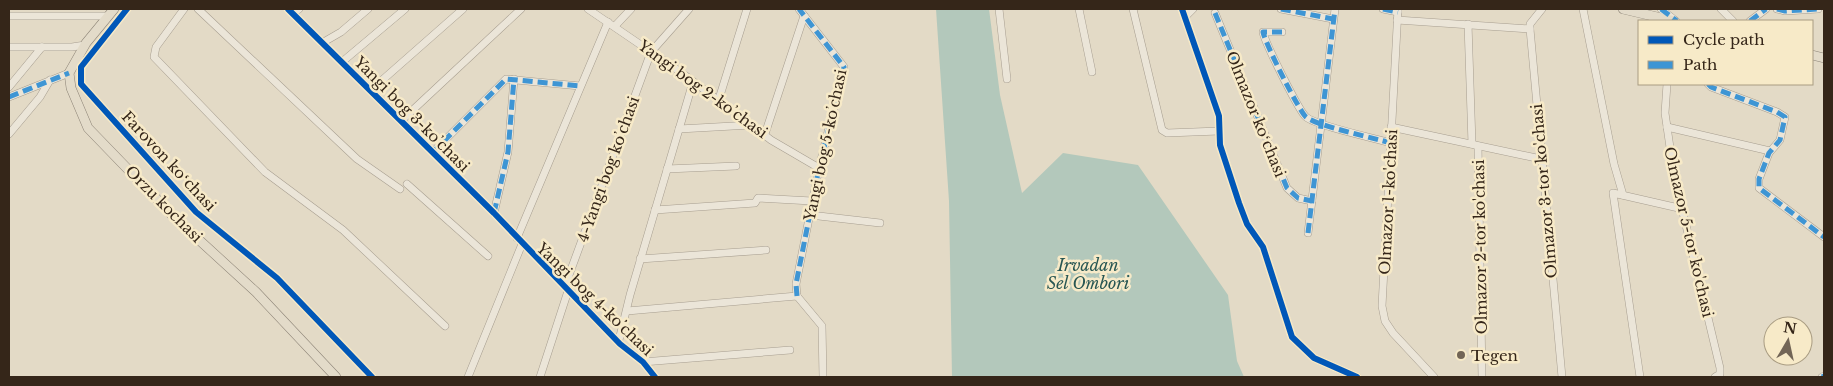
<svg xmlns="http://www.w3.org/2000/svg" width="1833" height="386" font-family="'Libre Baskerville',serif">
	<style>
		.water { fill: #b3c8bb }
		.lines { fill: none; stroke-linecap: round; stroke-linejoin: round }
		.minor-casing { stroke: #a79e90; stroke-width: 8 }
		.major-casing { stroke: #8d8477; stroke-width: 10 }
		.minor { stroke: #ebe5d8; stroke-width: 7 }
		.major { stroke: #e3dbc9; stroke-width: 9 }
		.quiet { stroke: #3e95d4; stroke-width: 5; stroke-dasharray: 10 5; stroke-linecap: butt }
		.cycleway-casing { stroke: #f7eac8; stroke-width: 9 }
		.cycleway { stroke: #0057b8; stroke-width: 6 }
		.poi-dot { fill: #726556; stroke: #f7eac8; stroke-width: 2 }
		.labels { text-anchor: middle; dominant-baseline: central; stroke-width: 5; stroke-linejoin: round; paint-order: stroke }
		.street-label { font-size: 15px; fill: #352619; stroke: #f7eac8 }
		.poi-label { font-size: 15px; fill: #352619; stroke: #f7eac8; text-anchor: start }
		.water-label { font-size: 16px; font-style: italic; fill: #275653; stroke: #f7eac8 }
	</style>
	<rect width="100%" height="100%" fill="#e3dac6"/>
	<path class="water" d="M936 9H989L1000 95 1022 193 1063 153 1138 165 1228 295 1237 361 1244 377H952L949 201Z"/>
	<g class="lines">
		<g class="minor-casing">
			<g id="minor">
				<path d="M127 9 81 67V84L196 212 277 278 372 377"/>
				<path d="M184 9 156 47 154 57 265 172 343 230 445 326"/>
				<path d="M198 9 357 159 400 189"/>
				<path d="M288 9 494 213 620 344 643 362 655 377"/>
				<path d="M588 9 682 73 771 140 819 168"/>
				<path d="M999 9 1007 79"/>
				<path d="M1079 9 1092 72"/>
				<path d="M1133 9 1162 130 1167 133 1219 131"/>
				<path d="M1182 9 1219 116 1220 145 1239 203 1247 224 1263 247 1292 337 1314 358 1357 377"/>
				<path d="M1281 9 1333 19"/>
				<path d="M1383 9 1398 12"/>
				<path d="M1398 9 1382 306 1385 321 1393 333 1434 377"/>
				<path d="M1542 9 1530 24V29L1562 377"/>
				<path d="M1583 9 1614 164 1623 195"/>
				<path d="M1661 9 1676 21"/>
				<path d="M1721 9 1733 21"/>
				<path d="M1777 9 1785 11 1818 9"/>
				<path d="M293 13 299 9"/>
				<path d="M1215 13 1287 188 1298 198 1312 201"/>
				<path d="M9 16H108"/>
				<path d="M1186 16 1193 9"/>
				<path d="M1397 20 1530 29"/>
				<path d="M1750 21 1766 9"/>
				<path d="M1468 24 1472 144"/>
				<path d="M615 26 631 9"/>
				<path d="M1282 32H1263C1265 43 1299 111 1306 117 1317 126 1374 138 1391 143"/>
				<path d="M322 43 341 32 368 9"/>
				<path d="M9 47H72L85 45"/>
				<path d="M342 62 405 9"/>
				<path d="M1667 84 1665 113 1674 175 1720 368V374L1715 377"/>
				<path d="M1708 84 1711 87 1777 112 1785 117 1780 140 1769 153 1759 179V188L1824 237"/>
				<path d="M9 87 42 47"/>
				<path d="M371 90 463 9"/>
				<path d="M9 97 69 73"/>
				<path d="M718 102 747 9"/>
				<path d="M401 121 521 9"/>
				<path d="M1391 127 1541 159"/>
				<path d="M1667 127 1770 151"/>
				<path d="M679 129 751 125"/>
				<path d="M9 134 40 97 50 80"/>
				<path d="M765 134 804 16"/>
				<path d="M1478 146 1482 377"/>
				<path d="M433 152 506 79 580 86"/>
				<path d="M667 169 736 166"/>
				<path d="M407 184 488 256"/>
				<path d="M655 210 755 203 758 198 812 201"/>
				<path d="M494 213 508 152 514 79"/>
				<path d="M810 215 880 223"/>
				<path d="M1308 233 1335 9"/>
				<path d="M517 238 608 22"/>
				<path d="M640 259 766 250"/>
				<path d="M565 286 651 52 689 9"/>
				<path d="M797 296 796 284 819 168 844 67 799 9"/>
				<path d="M797 296 822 326 823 377"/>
				<path d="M627 311 797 296"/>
				<path d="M619 340 630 295 693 82"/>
				<path d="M643 362 790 350"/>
				<path d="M468 377 522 244"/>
				<path d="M540 377 568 291"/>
				<path d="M1640 377 1613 193 1683 209"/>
				<path d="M1822 377 1824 376"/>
			</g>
		</g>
		<g class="major-casing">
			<g id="major">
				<path d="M114 9 86 43 69 73 71 88 88 128 174 217 256 292 336 377"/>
				<path d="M1623 9 1674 21"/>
				<path d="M1812 55 1824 58"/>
			</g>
		</g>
		<use href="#minor" class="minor"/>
		<use href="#major" class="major"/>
		<g class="quiet">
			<path d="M1281 9 1333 19"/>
			<path d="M1383 9 1398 12"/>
			<path d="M1661 9 1677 21"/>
			<path d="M1777 9 1785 11 1818 9"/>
			<path d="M1215 13 1287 188 1298 198 1312 201"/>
			<path d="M1750 21 1766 9"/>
			<path d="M1282 32H1263C1265 43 1299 111 1306 117 1317 126 1374 138 1391 143"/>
			<path d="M1708 84 1711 87 1777 112 1785 117 1780 140 1769 153 1759 179V188L1824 237"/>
			<path d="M9 97 69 73"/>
			<path d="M433 152 506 79 580 86"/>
			<path d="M494 213 508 152 514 79"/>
			<path d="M1308 233 1335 9"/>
			<path d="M797 296 796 284 819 168 844 67 799 9"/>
			<path d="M1822 377 1824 376"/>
		</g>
		<g class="cycleway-casing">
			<g id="cycleway">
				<path d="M127 9 81 67V84L196 212 277 278 372 377"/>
				<path d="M288 9 494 213 620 344 643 362 655 377"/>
				<path d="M1182 9 1219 116 1220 145 1239 203 1247 224 1263 247 1292 337 1314 358 1357 377"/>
			</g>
		</g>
		<use href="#cycleway" class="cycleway"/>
	</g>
	<circle class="poi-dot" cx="1461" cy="355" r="5"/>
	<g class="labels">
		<g class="street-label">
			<text transform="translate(703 89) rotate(36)">Yangi bog 2-koʼchasi</text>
			<text transform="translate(412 114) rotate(45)">Yangi bog 3-koʼchasi</text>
			<text transform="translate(1256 114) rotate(68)">Olmazor koʻchasi</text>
			<text transform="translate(825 145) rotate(-78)">Yangi bog 5-koʼchasi</text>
			<text transform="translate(169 161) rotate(47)">Farovon koʻchasi</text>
			<text transform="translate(608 169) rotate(-70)">4-Yangi bog koʼchasi</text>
			<text transform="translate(1544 191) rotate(-95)">Olmazor 3-tor ko'chasi</text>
			<text transform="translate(1388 202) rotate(-87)">Olmazor 1-ko'chasi</text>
			<text transform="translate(164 204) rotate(45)">Orzu kochasi</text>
			<text transform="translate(1689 232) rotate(77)">Olmazor 5-tor ko'chasi</text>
			<text transform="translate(1480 247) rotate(-91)">Olmazor 2-tor ko'chasi</text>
			<text transform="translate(595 299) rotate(44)">Yangi bog 4-koʼchasi</text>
		</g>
		<g class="poi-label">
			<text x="1471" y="355">Tegen</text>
		</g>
		<g class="water-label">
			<text x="1088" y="265">Irvadan<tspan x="1088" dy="18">Sel Ombori</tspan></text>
		</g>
	</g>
	<rect width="1833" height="386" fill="none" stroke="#352619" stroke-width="20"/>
	<rect x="1638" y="20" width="175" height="65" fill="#f7eac8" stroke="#a99c82"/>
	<rect x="1648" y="36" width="25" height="8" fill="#0057b8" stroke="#a99c82"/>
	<text x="1683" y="45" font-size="15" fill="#352619">Cycle path</text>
	<rect x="1648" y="61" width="25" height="8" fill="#3e95d4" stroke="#a99c82"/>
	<text x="1683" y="70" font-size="15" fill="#352619">Path</text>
	<g transform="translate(1788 341) rotate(9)"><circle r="24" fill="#f7eac8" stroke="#a99c82"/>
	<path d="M0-4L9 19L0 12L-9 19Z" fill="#726556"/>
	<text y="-8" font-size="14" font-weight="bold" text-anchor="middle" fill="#352619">N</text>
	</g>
</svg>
